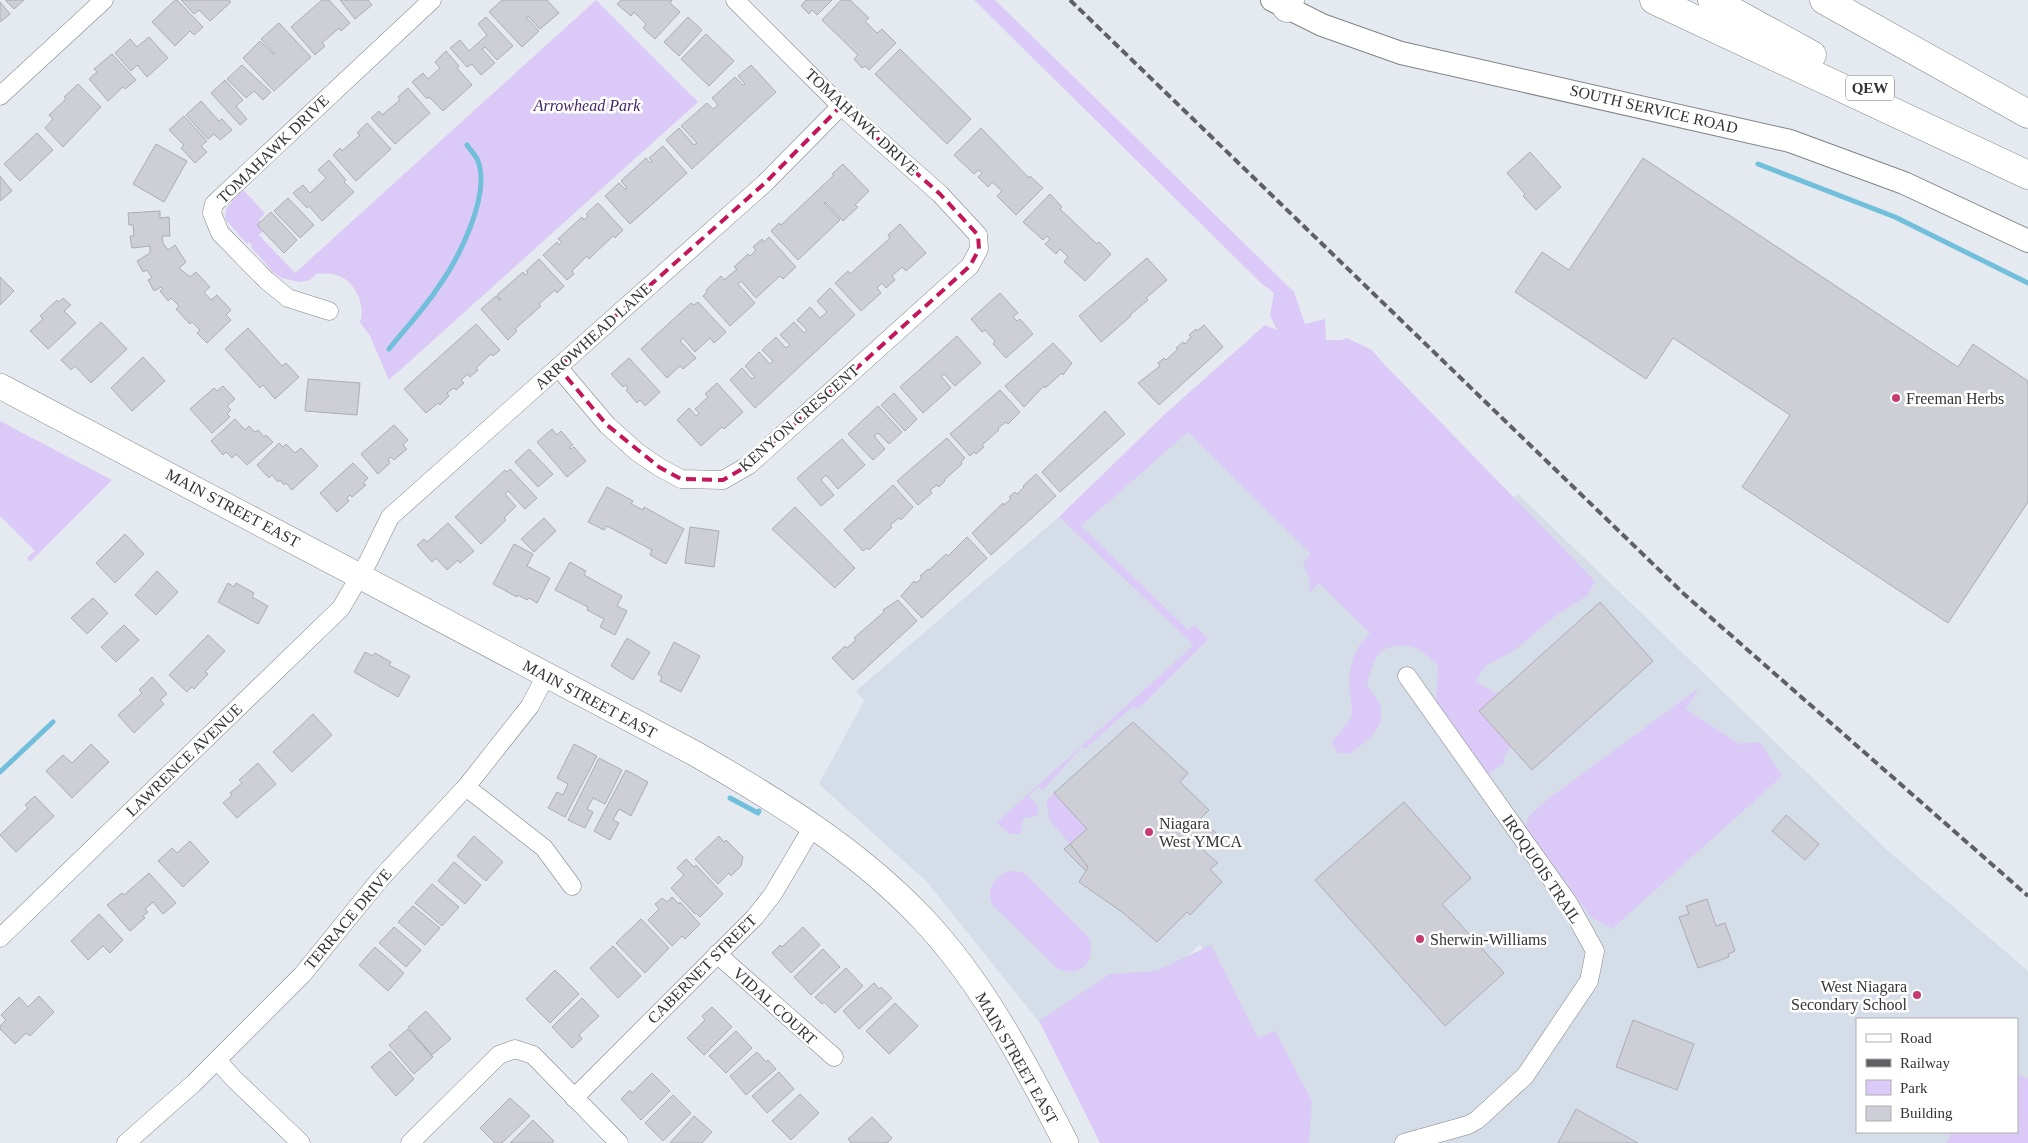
<svg xmlns="http://www.w3.org/2000/svg" width="2028" height="1143" font-family="Georgia,serif">
	<style>
		.built { fill: #d5dde9; fill-rule: evenodd }
		.green { fill: #dbcaf7 }
		.lines { fill: none; stroke-linecap: round; stroke-linejoin: round }
		.stream { stroke: #71bfda; stroke-width: 5 }
		.building { fill: #cdced6; stroke: #acadb4 }
		.minor-casing { stroke: #80848a; stroke-width: 19 }
		.tertiary-casing { stroke: #80848a; stroke-width: 24 }
		.secondary-casing { stroke: #80848a; stroke-width: 26 }
		.motorway-casing { stroke: #80848a; stroke-width: 29 }
		.minor { stroke: #fff; stroke-width: 18 }
		.tertiary { stroke: #fff; stroke-width: 22 }
		.secondary { stroke: #fff; stroke-width: 25 }
		.motorway { stroke: #fff; stroke-width: 28 }
		.rail { stroke: #5e6064; stroke-width: 4; stroke-dasharray: 8 4; stroke-linecap: butt }
		.marked { fill: none; stroke: #c2185b; stroke-width: 4; stroke-dasharray: 10 6; stroke-linejoin: round }
		.poi-dot { fill: #c63b6f; stroke: #fff; stroke-width: 2 }
		.labels { text-anchor: middle; dominant-baseline: central; stroke-width: 5; stroke-linejoin: round; paint-order: stroke }
		.shield { fill: #fff; stroke: #707172; stroke-width: 1 }
		.shield-label { font-size: 15px; font-weight: bold; fill: #323436 }
		.park-label { font-size: 16px; font-style: italic; fill: #432367; stroke: #fff }
		.street-label { font-size: 16px; fill: #323436; stroke: #fff }
		.poi-label { font-size: 16px; fill: #323436; stroke: #fff; text-anchor: start }
	</style>
	<rect width="100%" height="100%" fill="#e5e9f0"/>
	<path class="built" d="M1172 408 1386 620 1518 494 1887 850 2028 971V1143H1285L1286 1119 1200 944 1076 1068 927 882 819 784 864 701 856 691 1059 517ZM1857 1019H2017V1132H1857Z"/>
	<g class="green">
		<path d="M596 0 698 102 389 380 370 336 359 321 361 320C365 301 353 277 332 274 327 273 321 274 316 274L310 280 300 282 281 278 273 272 251 247 252 245 249 242 247 244 225 219 226 209 242 189 265 213 259 220 266 228 259 235 295 273Z"/>
		<path d="M974 0H995L1294 292 1305 324 1325 319 1326 340H1341L1347 338 1372 350 1383 363 1595 581 1588 595 1555 616 1515 650 1485 666 1476 682 1498 694 1479 711 1511 747 1503 757 1505 762 1486 776 1436 706 1438 666C1424 652 1416 643 1395 646 1389 647 1382 650 1378 655 1372 663 1370 676 1367 685 1371 691 1377 698 1380 705 1387 729 1365 742 1349 754L1338 753 1332 742C1338 734 1350 723 1352 713 1352 706 1350 697 1349 689 1348 667 1354 648 1370 633L1319 583 1309 593 1310 581 1303 563 1311 554 1188 432 1081 526 1188 630 1195 625 1208 639 1138 709 1132 707 1085 749 1082 747 1043 790 1038 787 1029 796 1038 806V814L1034 817 1024 818 1021 826 1022 830 1019 834H1010L998 824 997 822 1194 645 1059 517 1165 414 1265 325 1277 330 1270 315 1274 293 1262 284Z"/>
		<path d="M0 421 112 480 30 562 27 558 35 551 0 516Z"/>
		<path d="M1699 688 1686 709 1739 744 1760 742 1782 776 1612 929 1591 917 1525 827 1530 815 1548 799Z"/>
		<path d="M1054 793 1087 829 1070 844 1050 821 1046 801Z"/>
		<path d="M1008 871 1022 872 1027 876 1089 938C1097 961 1081 978 1058 969L993 906C985 890 993 878 1008 871Z"/>
		<path d="M1211 945 1258 1038 1275 1031 1312 1101 1309 1143H1100L1039 1021 1110 974 1156 971Z"/>
		<path d="M2017 1073 2028 1079V1143H1946L1952 1132H2017Z"/>
	</g>
	<g class="lines">
		<g class="stream">
			<path d="M1758 164 1895 217 2028 283"/>
			<path d="M389 349C405 329 423 310 437 289 458 260 491 196 478 161 476 155 470 150 467 145"/>
			<path d="M0 772 53 722"/>
			<path d="M730 798 758 813 759 811"/>
		</g>
	</g>
	<g class="building">
		<path d="M5 0H24L14 9Z"/>
		<path d="M175 0H177L203 27 194 35 190 31 175 46 152 22Z"/>
		<path d="M181 0H229L231 2 210 21 199 10 194 14Z"/>
		<path d="M322 0H329L350 23 341 31 339 28 322 43 325 46 315 55 291 27Z"/>
		<path d="M340 0H368L372 5 355 19Z"/>
		<path d="M502 0H547L559 13 540 29 528 16 526 17 539 31 522 47 489 12Z"/>
		<path d="M621 0H672L670 3 680 12 655 39 643 28 646 24 634 12 631 16 617 4Z"/>
		<path d="M806 0H832L817 15 812 10 809 14 801 6Z"/>
		<path d="M841 0H850L869 18 865 21 877 33 882 29 896 43 869 70 865 66 862 68 854 59 858 55 822 20Z"/>
		<path d="M0 2 10 14 0 22Z"/>
		<path d="M486 17 513 46 497 60 485 47 482 49 495 63 481 75 472 64 467 67 450 48 460 40 469 51 487 35 478 24Z"/>
		<path d="M688 17 702 30 679 56 664 42Z"/>
		<path d="M279 23 311 57 274 91 243 58 260 41 273 54 274 53 261 39Z"/>
		<path d="M706 34 734 61 709 86 681 59Z"/>
		<path d="M149 37 168 58 147 77 137 65 131 71 115 53 130 39 137 47Z"/>
		<path d="M900 49 971 119 947 144 875 74Z"/>
		<path d="M446 51 459 66 457 68 472 85 443 111 429 97 427 99 412 82 423 73 428 79 440 68 435 62Z"/>
		<path d="M112 54 136 80 125 89 123 87 108 101 89 79 97 72 94 69Z"/>
		<path d="M242 65 271 92 263 100 254 91 246 98 227 79Z"/>
		<path d="M751 65 776 92 692 169 666 140 679 128 694 145 697 143 681 126 707 103 713 109 718 105 712 98 735 77 743 85 745 84 738 76Z"/>
		<path d="M225 80 243 100 236 106 247 119 240 125 211 93Z"/>
		<path d="M78 84 101 107 63 147 45 128 53 119 49 115 66 99 64 97Z"/>
		<path d="M408 88 430 113 395 144 371 118 379 111 382 115 400 100 398 97Z"/>
		<path d="M201 101 219 121 222 119 232 130 220 140 214 134 208 139 186 115Z"/>
		<path d="M184 116 207 141 201 146 207 152 195 163 181 148 184 145 169 130Z"/>
		<path d="M367 123 391 149 356 181 333 155 340 148 342 151 360 135 357 133Z"/>
		<path d="M981 128 1029 178 1030 176 1043 188 1016 215 997 196 1002 191 992 182 988 187 978 177 982 173 979 170 974 174 954 155Z"/>
		<path d="M37 133 53 150 20 181 4 164Z"/>
		<path d="M156 144 187 161 164 202 133 184Z"/>
		<path d="M663 146 687 173 630 224 605 196 619 183 625 189 627 188 621 181 646 158 650 163 652 161 649 158Z"/>
		<path d="M1530 152 1561 187 1536 210 1523 196 1525 194 1507 173Z"/>
		<path d="M1643 158 1958 367 1973 344 2028 381V502L1948 623 1742 487 1790 415 1673 338 1646 379 1515 292 1542 252 1569 270Z"/>
		<path d="M329 160 346 180 344 182 354 192 322 221 309 206 307 208 293 193 303 185 310 193 326 178 318 170Z"/>
		<path d="M843 164 869 191 855 205 858 207 843 221 825 202 824 203 840 220 798 260 771 231 779 223 781 225 834 175 832 174Z"/>
		<path d="M0 176 12 191 0 201Z"/>
		<path d="M1050 194 1062 207 1060 209 1097 244 1099 242 1111 254 1085 281 1064 262 1068 257 1060 249 1056 254 1045 244 1050 239 1047 236 1043 240 1023 222Z"/>
		<path d="M288 198 314 225 300 238 274 211Z"/>
		<path d="M598 203 623 230 615 238 613 236 589 259 587 256 572 271 574 274 567 280 543 255 557 242 559 245 562 242 558 239 582 217 584 220 588 216 586 214Z"/>
		<path d="M160 211V218L169 217 170 236H162L163 243 168 250 175 245 186 262 179 268 190 277 196 272 210 287 204 292 211 300 217 295 231 310 226 315 231 320 207 343 197 333 200 330 192 322 190 324 176 309 179 306 171 298 168 301 160 291 163 289 161 287 154 291 148 280 152 278 147 270 143 272 137 261 150 253V246L132 248 130 236H134L133 225H129L128 213Z"/>
		<path d="M271 212 297 240 284 253 257 225Z"/>
		<path d="M900 224 926 253 906 271 902 267 892 276 895 280 886 288 882 283 877 288 881 293 861 311 835 283 848 271 850 274 890 238 888 235Z"/>
		<path d="M769 237 796 267 783 279 780 276 756 298 741 281 738 284 755 303 730 326 703 296 707 292 706 290 721 276 724 280 737 269 734 267 748 254 750 256 756 250 753 247 762 239 764 242Z"/>
		<path d="M1147 258 1167 280 1146 298 1148 300 1130 315 1131 316 1101 342 1079 316Z"/>
		<path d="M539 259 564 286 557 293 555 290 539 304 541 306 515 329 517 331 508 340 481 309 496 296 500 300H501L497 295 523 272 526 275 528 273 526 271Z"/>
		<path d="M0 277 14 291 0 305Z"/>
		<path d="M830 288 855 315 755 408 730 380 742 368 752 379 755 377 745 366 759 352 770 364 773 361 762 350 776 337 786 348 790 345 780 335 794 322 804 333 807 330 797 320 810 307 820 318 827 312 817 301Z"/>
		<path d="M1000 293 1018 313 1013 317 1017 321 1020 319 1033 334 1006 358 993 344 995 341 985 330 982 332 971 319Z"/>
		<path d="M63 298 71 305 64 311 76 323 48 349 30 331 43 319 40 316 57 300 59 302Z"/>
		<path d="M698 302 726 332 714 343 710 338 695 352 683 338 680 341 696 358 683 369 680 366 667 378 641 349 691 303 694 305Z"/>
		<path d="M101 322 127 349 91 383 75 366 71 370 61 360Z"/>
		<path d="M476 324 500 350 493 356 491 354 476 368 478 370 470 377 468 374 461 380 464 383 456 390 454 388 447 393 449 396 440 405 438 403 426 413 404 389Z"/>
		<path d="M1204 325 1223 347 1159 405 1138 383 1160 366 1158 363 1164 358 1166 360 1178 349 1176 348 1183 342 1185 344 1191 337 1189 335 1196 329 1197 331Z"/>
		<path d="M248 328 282 366 286 363 299 377 275 399 263 385 260 388 225 349Z"/>
		<path d="M957 336 981 363 955 386 944 374 941 376 951 388 923 413 900 387Z"/>
		<path d="M1053 343 1072 363 1063 375 1062 373 1045 388 1044 386 1024 407 1005 386Z"/>
		<path d="M143 357 165 381 132 411 111 388Z"/>
		<path d="M629 358 660 392 645 406 640 400 637 403 626 390 628 388 626 385 623 387 611 374Z"/>
		<path d="M308 379 360 383 357 415 305 411Z"/>
		<path d="M717 383 743 412 724 429 722 427 701 446 677 420 689 408 696 416 699 413 695 409 708 397 705 394Z"/>
		<path d="M223 386 235 399 227 406 231 410 227 414 230 417 212 433 190 409 214 388 217 391Z"/>
		<path d="M1000 390 1020 412 1008 424 1006 422 998 428 999 430 982 445 984 447 976 454 974 452 970 456 950 434Z"/>
		<path d="M894 393 917 419 905 431 881 405Z"/>
		<path d="M878 406 902 432 889 444 878 433 874 436 885 449 873 460 848 434Z"/>
		<path d="M1105 411 1125 434 1060 492 1042 472Z"/>
		<path d="M235 419 245 430 249 426 255 432 258 430 264 437 266 435 273 442 247 465 236 454 232 458 226 452 223 455 211 441Z"/>
		<path d="M394 425 408 440 403 445 407 449 394 460 391 457 388 460 390 463 378 474 361 454Z"/>
		<path d="M552 429 557 435 561 431 573 445 569 447 571 449 574 447 586 461 567 477 537 442Z"/>
		<path d="M947 438 965 458 961 462 962 464 944 480 945 481 939 487 937 485 930 490 932 493 918 505 897 481Z"/>
		<path d="M842 439 865 465 838 489 826 475 821 480 834 495 821 506 797 478Z"/>
		<path d="M279 443 283 447 286 444 295 453 301 448 318 466 292 490 286 483 284 485 280 480 278 482 272 475 269 478 257 465Z"/>
		<path d="M529 449 553 474 538 487 515 462Z"/>
		<path d="M353 463 368 478 363 483 366 485 352 497 350 495 347 498 349 501 337 512 320 493Z"/>
		<path d="M510 469 537 498 525 509 508 491 505 494 516 506 504 518 506 520 481 544 455 517 505 470 507 472Z"/>
		<path d="M1036 474 1056 496 991 555 972 533 1003 503 1004 505 1011 499 1009 497 1015 492 1017 494 1024 487 1023 486Z"/>
		<path d="M893 485 913 507 901 520 899 518 890 525 892 527 869 550 867 548 863 551 844 530Z"/>
		<path d="M607 487 633 501 631 504 643 510 644 507 684 529 666 564 650 555 652 550 607 526 604 530 588 522Z"/>
		<path d="M795 507 855 568 835 588 772 529Z"/>
		<path d="M544 518 556 531 534 552 521 539Z"/>
		<path d="M448 523 474 551 460 563 458 560 447 570 436 558 432 562 417 545 424 539 427 542Z"/>
		<path d="M690 527 719 531 714 567 685 563Z"/>
		<path d="M125 534 144 554 115 583 96 563Z"/>
		<path d="M967 537 987 558 922 618 901 596 914 581 916 583 922 578 920 576 928 569 929 570 946 554 948 556Z"/>
		<path d="M514 544 533 554 527 566 550 578 537 603 529 598 527 600 518 595 517 597 493 584Z"/>
		<path d="M570 562 586 571 584 575 622 596 617 606 627 611 615 635 600 627 604 619 587 610 588 607 555 590Z"/>
		<path d="M157 571 178 592 156 615 135 595Z"/>
		<path d="M228 583 234 587 236 583 254 593 252 597 268 606 258 624 218 602Z"/>
		<path d="M93 598 108 613 87 634 71 618Z"/>
		<path d="M898 600 917 621 853 680 832 658 845 646 847 648 856 640 854 638 884 612 883 610Z"/>
		<path d="M1600 602 1653 661 1532 770 1479 711Z"/>
		<path d="M124 625 139 640 116 662 101 647Z"/>
		<path d="M208 635 225 651 205 672 208 674 194 689 192 687 187 692 169 675Z"/>
		<path d="M627 638 650 652 633 680 611 666Z"/>
		<path d="M674 642 700 656 681 692 660 681 662 677 658 674Z"/>
		<path d="M365 652 373 656 375 653 391 662 389 665 410 676 398 697 354 672Z"/>
		<path d="M152 677 167 694 160 700 164 704 134 733 118 715 142 693 139 690Z"/>
		<path d="M313 714 332 735 292 772 273 752Z"/>
		<path d="M1133 722 1188 773 1180 782 1209 810 1201 818 1218 835 1203 850 1218 863 1210 869 1222 882 1190 915 1187 912 1157 942 1122 912 1079 882 1088 867 1070 844 1087 829 1054 793Z"/>
		<path d="M91 744 109 762 72 798 46 771 63 755 72 763Z"/>
		<path d="M574 744 597 756 565 817 548 808 557 792 563 795 568 784 557 778Z"/>
		<path d="M599 758 622 770 605 804 593 798 587 809 593 812 585 828 568 820Z"/>
		<path d="M258 763 276 784 237 818 223 803 232 795 230 793 242 783 239 780Z"/>
		<path d="M626 770 648 782 631 816 619 809 613 820 619 823 610 840 594 831Z"/>
		<path d="M35 796 54 816 16 852 0 835 28 808 25 805Z"/>
		<path d="M1404 802 1471 878 1442 904 1504 973 1445 1026 1315 880Z"/>
		<path d="M1786 815 1819 844 1805 860 1772 831Z"/>
		<path d="M474 836 503 862 486 881 457 856Z"/>
		<path d="M719 836 724 842 726 840 743 857 741 866 731 876 729 873 718 884 695 859Z"/>
		<path d="M190 841 209 862 183 887 158 861 172 848 177 853Z"/>
		<path d="M1070 844 1088 867 1086 871 1064 849Z"/>
		<path d="M686 859 694 867 696 865 723 894 700 917 696 913 695 914 671 888 684 875 677 868Z"/>
		<path d="M454 862 481 885 465 904 438 881Z"/>
		<path d="M149 873 176 903 163 914 153 902 145 909 148 912 143 916 145 918 130 931 107 905 122 893 124 895Z"/>
		<path d="M432 884 459 907 442 926 415 903Z"/>
		<path d="M672 897 679 904 680 902 700 924 685 939 682 936 672 946 648 920 659 909 655 904 662 898 667 902Z"/>
		<path d="M1707 899 1716 926 1725 923 1735 951 1728 954 1729 957 1698 968 1679 917 1689 914 1686 906Z"/>
		<path d="M413 906 440 928 425 945 398 922Z"/>
		<path d="M99 914 123 940 110 953 103 946 88 960 71 941Z"/>
		<path d="M641 919 669 948 645 973 616 943Z"/>
		<path d="M394 927 421 950 406 967 379 943Z"/>
		<path d="M803 927 820 945 791 973 772 953 780 945 782 947Z"/>
		<path d="M613 946 641 976 618 998 590 968Z"/>
		<path d="M375 947 404 973 388 991 359 965Z"/>
		<path d="M823 949 840 967 811 995 794 977Z"/>
		<path d="M846 968 863 986 835 1013 824 1002 822 1004 815 997Z"/>
		<path d="M555 970 579 994 550 1023 526 999Z"/>
		<path d="M874 983 879 989 881 987 892 998 859 1029 843 1011Z"/>
		<path d="M39 996 54 1012 30 1036 26 1033 15 1044 0 1029V1026L6 1020 1 1015 19 997 28 1007Z"/>
		<path d="M582 998 599 1016 579 1035 582 1039 572 1048 552 1027Z"/>
		<path d="M895 1003 918 1026 889 1054 866 1031Z"/>
		<path d="M712 1007 732 1027 704 1055 687 1038 705 1020 702 1016Z"/>
		<path d="M426 1011 451 1039 432 1055 408 1027Z"/>
		<path d="M1633 1020 1694 1044 1677 1090 1616 1067Z"/>
		<path d="M408 1029 433 1057 414 1074 389 1045Z"/>
		<path d="M736 1031 752 1048 726 1073 709 1056Z"/>
		<path d="M390 1051 414 1079 396 1096 371 1067Z"/>
		<path d="M757 1052 766 1062 768 1060 776 1069 746 1095 730 1076Z"/>
		<path d="M779 1072 794 1089 767 1113 752 1096Z"/>
		<path d="M652 1073 670 1091 641 1120 621 1099 630 1090 632 1093Z"/>
		<path d="M800 1094 819 1113 791 1140 772 1121Z"/>
		<path d="M673 1095 691 1113 663 1141 645 1123Z"/>
		<path d="M510 1098 530 1116 502 1143H495L480 1128Z"/>
		<path d="M1576 1109 1638 1143H1558Z"/>
		<path d="M694 1116 712 1132 702 1143H670Z"/>
		<path d="M872 1117 892 1138 887 1143H851L848 1139Z"/>
		<path d="M533 1120 554 1141 552 1143H510Z"/>
	</g>
	<g class="lines">
		<g class="minor-casing">
			<g id="minor">
				<path d="M0 96 104 0"/>
				<path d="M329 311 288 298 266 280 220 233 212 213 214 204 432 0"/>
				<path d="M558 367 607 425 637 452 659 467 681 479 723 480 749 465 970 266 979 249 978 235 940 194 841 106 735 0"/>
				<path d="M466 787 544 848 572 886"/>
				<path d="M0 938 341 608 369 560 390 517 765 183 841 106"/>
				<path d="M717 954 834 1057"/>
				<path d="M217 1060 233 1078 301 1143"/>
				<path d="M574 1098 755 917 773 894 813 826"/>
				<path d="M126 1143 194 1083 302 975 381 878 466 787 530 706 546 675"/>
				<path d="M410 1143 499 1055 515 1049 533 1055 619 1143"/>
				<path d="M1404 1143 1468 1125 1477 1120 1525 1076 1589 981 1595 951 1569 904 1407 676"/>
			</g>
		</g>
		<g class="tertiary-casing">
			<path id="tertiary" d="M1272 0 1322 25 1401 53 1790 141 1904 183 2028 241"/>
		</g>
		<g class="secondary-casing">
			<path id="secondary" d="M0 386 694 753C776 800 855 848 921 917 983 982 1025 1064 1066 1143"/>
		</g>
		<g class="motorway-casing">
			<g id="motorway">
				<path d="M1654 0 2028 175"/>
				<path d="M1712 0 1812 55"/>
				<path d="M1824 0 2028 114"/>
				<path d="M1287 8 1290 0"/>
			</g>
		</g>
		<use href="#minor" class="minor"/>
		<use href="#tertiary" class="tertiary"/>
		<use href="#secondary" class="secondary"/>
		<use href="#motorway" class="motorway"/>
		<path class="rail" d="M1070 0 1684 594 2028 896"/>
	</g>
	<path class="marked" d="M841 106 940 194 978 235 979 249 970 266 749 465 723 480 681 479 659 467 607 425 558 367 765 183Z"/>
	<g class="poi-dot">
		<circle cx="1896" cy="398" r="5"/>
		<circle cx="1149" cy="832" r="5"/>
		<circle cx="1420" cy="939" r="5"/>
		<circle cx="1917" cy="995" r="5"/>
	</g>
	<g class="labels">
		<rect class="shield" x="1846" y="75.5" width="48" height="25" rx="4"/>
		<g class="shield-label">
			<text x="1870" y="88">QEW</text>
		</g>
		<g class="park-label">
			<text x="587" y="105">Arrowhead Park</text>
		</g>
		<g class="street-label">
			<text transform="translate(1654 109) rotate(13)">SOUTH SERVICE ROAD</text>
			<text transform="translate(862 122) rotate(43)">TOMAHAWK DRIVE</text>
			<text transform="translate(273 149) rotate(-44)">TOMAHAWK DRIVE</text>
			<text transform="translate(593 336) rotate(-42)">ARROWHEAD LANE</text>
			<text transform="translate(799 418) rotate(-41)">KENYON CRESCENT</text>
			<text transform="translate(233 508) rotate(28)">MAIN STREET EAST</text>
			<text transform="translate(590 699) rotate(28)">MAIN STREET EAST</text>
			<text transform="translate(184 760) rotate(-44)">LAWRENCE AVENUE</text>
			<text transform="translate(1542 869) rotate(56)">IROQUOIS TRAIL</text>
			<text transform="translate(348 919) rotate(-50)">TERRACE DRIVE</text>
			<text transform="translate(702 969) rotate(-45)">CABERNET STREET</text>
			<text transform="translate(775 1006) rotate(42)">VIDAL COURT</text>
			<text transform="translate(1017 1058) rotate(60)">MAIN STREET EAST</text>
		</g>
		<g class="poi-label">
			<text x="1906" y="398">Freeman Herbs</text>
			<text x="1159" y="823">Niagara<tspan x="1159" dy="18">West YMCA</tspan></text>
			<text x="1430" y="939">Sherwin-Williams</text>
			<text x="1907" y="986" text-anchor="end">West Niagara<tspan x="1907" dy="18">Secondary School</tspan></text>
		</g>
	</g>
	<rect x="1856" y="1018" width="162" height="115" fill="#ffffff" stroke="#adaeaf"/>
	<rect x="1866" y="1034" width="25" height="8" fill="#ffffff" stroke="#adaeaf"/>
	<text x="1900" y="1043" font-size="15" fill="#323436">Road</text>
	<rect x="1866" y="1059" width="25" height="8" fill="#5e6064" stroke="#adaeaf"/>
	<text x="1900" y="1068" font-size="15" fill="#323436">Railway</text>
	<rect x="1866" y="1080" width="25" height="15" fill="#dbcaf7" stroke="#adaeaf"/>
	<text x="1900" y="1093" font-size="15" fill="#323436">Park</text>
	<rect x="1866" y="1106" width="25" height="15" fill="#cdced6" stroke="#adaeaf"/>
	<text x="1900" y="1118" font-size="15" fill="#323436">Building</text>
</svg>
